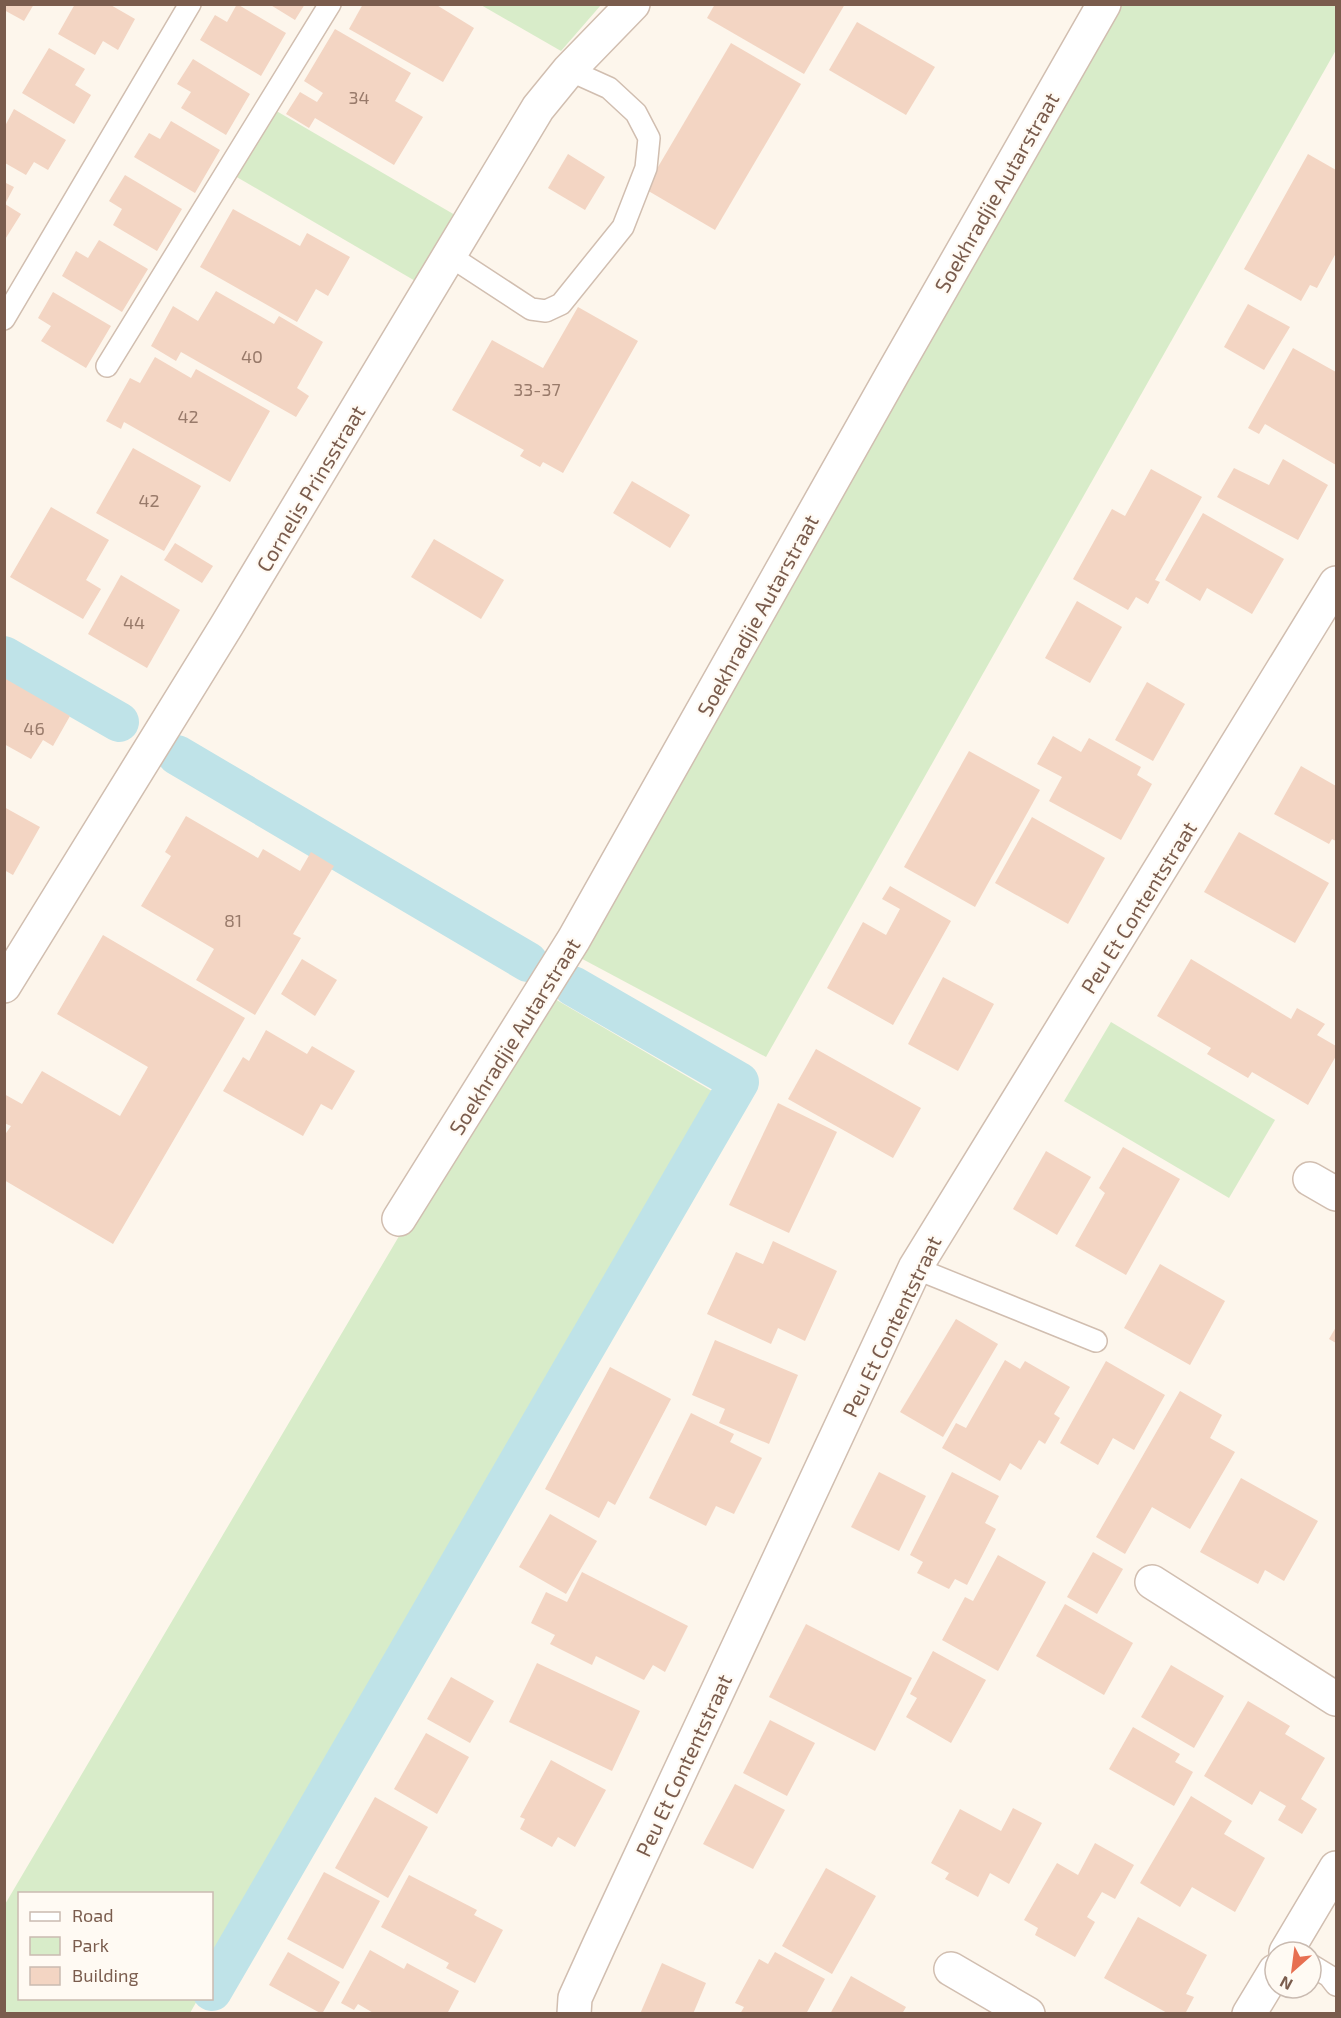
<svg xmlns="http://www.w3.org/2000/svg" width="1341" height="2018" font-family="'Exo 2',sans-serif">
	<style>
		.green { fill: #d8ecc9 }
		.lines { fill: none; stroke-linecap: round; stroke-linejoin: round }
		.canal { stroke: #bfe3e8; stroke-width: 40 }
		.building { fill: #f3d5c3 }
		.service-casing { stroke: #d1beb0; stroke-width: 24 }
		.minor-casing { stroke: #d1beb0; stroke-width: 36 }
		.service { stroke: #fff; stroke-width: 21 }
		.minor { stroke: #fff; stroke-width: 33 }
		.labels { text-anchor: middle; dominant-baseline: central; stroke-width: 4.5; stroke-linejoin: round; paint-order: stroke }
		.number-label { font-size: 18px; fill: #987a6a }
		.street-label { font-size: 21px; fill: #7a5c4d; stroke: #fffaf3 }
	</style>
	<rect width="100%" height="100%" fill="#fdf6ec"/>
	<g class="green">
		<path d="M481 5H601L561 51Z"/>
		<path d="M1110 5H1336V50L766 1057 573 954Z"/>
		<path d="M273 109 455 215 417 282 235 176Z"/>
		<path d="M543 992 717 1094 212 1975V1894H20V1998L198 1999 190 2013H5L4 1906Z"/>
		<path d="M1111 1022 1275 1120 1229 1198 1064 1101Z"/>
	</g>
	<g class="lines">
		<g class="canal">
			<path d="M4 656 119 722"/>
			<path d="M177 755 528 962"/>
			<path d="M212 1991 739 1082 573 986"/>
		</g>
	</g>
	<g class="building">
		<path d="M4 4H34L24 21 4 10Z"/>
		<path d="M75 4H109L135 19 118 50 103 41 95 55 58 34Z"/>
		<path d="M237 4 286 33 261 76 200 40 215 15 227 22Z"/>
		<path d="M269 4H305L295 20Z"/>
		<path d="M363 4H435L474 28 443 82 349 29Z"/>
		<path d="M715 4H845L804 74 707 18Z"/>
		<path d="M857 22 935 67 906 115 829 70Z"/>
		<path d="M335 29 411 73 395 101 423 117 394 165 315 118 309 128 286 114 300 92 317 102 323 93 304 81Z"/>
		<path d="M731 43 801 84 715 230 645 189Z"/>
		<path d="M49 48 85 69 75 85 91 95 74 124 22 93Z"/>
		<path d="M193 59 250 94 226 135 181 108 191 92 177 84Z"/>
		<path d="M14 109 66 140 48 170 34 162 26 175 5 163V126Z"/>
		<path d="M171 121 220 150 195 193 134 157 149 133 160 139Z"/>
		<path d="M568 154 605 177 585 210 548 188Z"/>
		<path d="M1308 154 1336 170V253L1317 288 1310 285 1301 301 1244 269Z"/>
		<path d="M125 175 182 209 157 251 113 225 122 209 109 201Z"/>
		<path d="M4 182 14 187 5 204 21 214 4 241Z"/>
		<path d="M233 209 300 246 307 233 350 257 328 296 316 289 297 322 200 267Z"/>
		<path d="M99 240 148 269 122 312 62 276 76 251 88 258Z"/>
		<path d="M216 291 274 324 279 316 323 342 297 388 309 396 296 417 181 352 176 361 151 346 173 306 198 321Z"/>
		<path d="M53 292 111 326 86 368 41 341 51 326 38 318Z"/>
		<path d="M1248 304 1290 327 1264 370 1224 347Z"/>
		<path d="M578 307 638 341 563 473 543 462 540 467 520 456 524 450 452 410 492 340 543 368Z"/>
		<path d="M1293 348 1336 372V465L1265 424 1259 434 1248 428Z"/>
		<path d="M155 357 191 378 196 369 270 411 230 482 124 422 121 429 106 421 130 378 140 383Z"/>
		<path d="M133 448 201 486 164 551 96 513Z"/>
		<path d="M1283 459 1328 485 1298 540 1217 497 1234 468 1269 485Z"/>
		<path d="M1151 469 1202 497 1155 580 1160 582 1148 604 1136 597 1128 610 1073 579 1112 509 1125 516Z"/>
		<path d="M632 481 690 515 670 548 613 513Z"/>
		<path d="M51 507 109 540 86 580 101 589 83 619 10 577Z"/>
		<path d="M1203 513 1284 559 1252 614 1207 588 1200 601 1165 580Z"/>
		<path d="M434 539 504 580 481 619 411 577Z"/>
		<path d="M175 543 213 566 202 583 164 560Z"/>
		<path d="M121 575 180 610 147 668 88 634Z"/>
		<path d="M1077 601 1122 627 1090 683 1045 658Z"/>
		<path d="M4 678 70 716 53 746 43 740 31 759 4 744Z"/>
		<path d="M1147 682 1185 704 1153 761 1115 740Z"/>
		<path d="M1053 736 1081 752 1089 738 1141 767 1137 775 1152 784 1121 840 1049 801 1062 777 1037 764Z"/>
		<path d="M969 751 1040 790 975 907 904 867Z"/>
		<path d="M1301 766 1336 786V841L1332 839 1329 844 1274 814Z"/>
		<path d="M4 807 40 827 13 875 4 870Z"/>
		<path d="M186 816 258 858 263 849 300 871 311 852 334 866 293 934 301 938 255 1015 196 980 214 949 141 906 171 856 165 852Z"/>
		<path d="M1032 817 1105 858 1068 924 995 883Z"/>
		<path d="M1239 832 1329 883 1295 943 1204 892Z"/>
		<path d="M890 886 951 921 893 1025 827 988 863 922 886 935 900 909 882 899Z"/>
		<path d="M103 935 245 1018 113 1244 4 1180V1136L11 1126 4 1123V1094L22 1104 42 1071 120 1116 148 1067 57 1014Z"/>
		<path d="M302 959 337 980 315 1016 281 994Z"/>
		<path d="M1191 959 1291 1019 1297 1008 1325 1024 1317 1035 1336 1046V1056L1308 1105 1252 1072 1248 1078 1207 1054 1211 1048 1157 1016Z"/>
		<path d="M943 977 994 1004 958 1071 908 1044Z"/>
		<path d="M266 1030 307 1054 312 1046 355 1071 332 1110 321 1104 303 1136 223 1091 243 1057 249 1061Z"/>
		<path d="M816 1049 921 1108 893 1158 788 1099Z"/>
		<path d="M778 1103 837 1132 789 1233 729 1205Z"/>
		<path d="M1123 1147 1180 1179 1126 1275 1075 1246 1105 1193 1099 1188Z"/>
		<path d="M1046 1151 1091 1177 1057 1235 1013 1209Z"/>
		<path d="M773 1241 837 1271 805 1341 778 1328 771 1344 707 1314 736 1252 763 1264Z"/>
		<path d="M1160 1264 1225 1301 1190 1365 1124 1328Z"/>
		<path d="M956 1319 998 1344 943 1437 900 1412Z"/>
		<path d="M1336 1327V1343L1329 1339Z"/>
		<path d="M715 1340 798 1375 769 1444 719 1423 725 1409 692 1395Z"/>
		<path d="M1005 1360 1020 1369 1025 1361 1070 1387 1054 1414 1060 1418 1045 1444 1039 1440 1021 1470 1010 1463 1000 1481 942 1448 956 1423 966 1428Z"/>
		<path d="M1106 1361 1165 1395 1134 1450 1113 1438 1098 1465 1060 1443Z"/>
		<path d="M610 1367 671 1399 615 1505 608 1501 599 1518 545 1489Z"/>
		<path d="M1180 1391 1222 1415 1210 1438 1235 1452 1190 1529 1152 1507 1125 1554 1096 1537Z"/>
		<path d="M691 1413 734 1434 730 1442 762 1458 734 1514 716 1506 706 1526 649 1498Z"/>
		<path d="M879 1472 926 1496 899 1551 851 1527Z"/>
		<path d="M952 1472 999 1496 985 1523 996 1529 967 1585 955 1579 949 1589 917 1573 923 1562 910 1555Z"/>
		<path d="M1241 1478 1318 1521 1284 1581 1265 1570 1258 1584 1200 1552Z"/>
		<path d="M550 1514 597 1541 566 1594 519 1567Z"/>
		<path d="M1093 1552 1123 1569 1097 1614 1067 1597Z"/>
		<path d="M998 1555 1046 1582 998 1671 942 1640 965 1597 973 1601Z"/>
		<path d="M582 1572 688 1626 665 1672 653 1665 644 1680 596 1656 592 1665 550 1644 555 1635 531 1623 546 1592 567 1602Z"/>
		<path d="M1065 1604 1133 1643 1104 1695 1036 1656Z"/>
		<path d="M806 1624 912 1678 875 1751 769 1697Z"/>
		<path d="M933 1651 986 1680 951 1743 906 1717 917 1698 910 1694Z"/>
		<path d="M537 1663 640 1711 612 1771 509 1722Z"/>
		<path d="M1171 1665 1224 1696 1194 1748 1141 1717Z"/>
		<path d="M451 1677 494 1701 470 1743 427 1719Z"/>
		<path d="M1248 1701 1290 1726 1285 1734 1325 1758 1301 1799 1317 1809 1302 1834 1278 1820 1286 1806 1260 1791 1252 1805 1204 1776Z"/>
		<path d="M770 1720 815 1743 787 1796 743 1773Z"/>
		<path d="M1133 1727 1180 1754 1175 1762 1193 1772 1174 1806 1109 1769Z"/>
		<path d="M426 1733 469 1757 437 1814 394 1789Z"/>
		<path d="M551 1760 606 1790 575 1847 558 1837 552 1847 520 1829 525 1819 520 1817Z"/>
		<path d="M735 1784 785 1810 753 1869 703 1844Z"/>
		<path d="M1191 1796 1232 1821 1224 1834 1265 1858 1235 1912 1192 1887 1180 1907 1140 1883Z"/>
		<path d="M375 1797 428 1827 388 1898 335 1868Z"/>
		<path d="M1013 1808 1042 1823 1009 1884 990 1873 978 1897 945 1879 949 1873 931 1863 960 1809 1001 1831Z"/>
		<path d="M1095 1843 1134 1865 1115 1899 1102 1892 1087 1917 1095 1922 1075 1957 1035 1935 1038 1928 1024 1920 1057 1863 1078 1875Z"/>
		<path d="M826 1868 876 1896 832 1974 782 1946Z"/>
		<path d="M324 1872 380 1901 343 1969 287 1939Z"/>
		<path d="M409 1875 477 1910 474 1915 503 1930 475 1983 446 1968 449 1963 381 1927Z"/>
		<path d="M1138 1917 1207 1955 1186 1994 1194 1997 1185 2014H1169L1104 1978Z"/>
		<path d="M370 1950 404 1969 407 1963 459 1991 447 2014H375L358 2004 354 2010 341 2003Z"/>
		<path d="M288 1952 340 1982 322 2014 269 1985Z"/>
		<path d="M775 1952 825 1979 806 2014H740L744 2007 735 2003 759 1959 768 1964Z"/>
		<path d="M662 1963 706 1983 693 2014H640Z"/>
		<path d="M851 1976 906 2007 902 2014H830Z"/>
	</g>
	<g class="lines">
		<g class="service-casing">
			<g id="service">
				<path d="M450 256 531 309 546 311 561 304 623 227 646 168 649 138 636 113 609 88 569 70"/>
				<path d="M4 319 190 4"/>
				<path d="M107 366 330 4"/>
				<path d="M915 1268 1096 1341"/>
				<path d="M1311 1965 1329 1976 1336 1985"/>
			</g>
		</g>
		<g class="minor-casing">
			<g id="minor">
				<path d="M4 986 227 625 538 108 569 70 633 4"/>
				<path d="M1310 1179 1336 1194"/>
				<path d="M399 1219 574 939 893 373 1104 4"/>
				<path d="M1152 1582 1336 1699"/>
				<path d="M1286 1952 1336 1868"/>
				<path d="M951 1969 1028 2014"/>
				<path d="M574 2014 575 1998 600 1943 915 1268 1336 583"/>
				<path d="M1249 2014 1275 1971"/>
			</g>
		</g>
		<use href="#service" class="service"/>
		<use href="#minor" class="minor"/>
	</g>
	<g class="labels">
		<g class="number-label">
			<text x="359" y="97">34</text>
			<text x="252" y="356">40</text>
			<text x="537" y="389">33-37</text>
			<text x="188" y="416">42</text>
			<text x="149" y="500">42</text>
			<text x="134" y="622">44</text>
			<text x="34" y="728">46</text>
			<text x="233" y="920">81</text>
		</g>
		<g class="street-label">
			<text transform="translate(996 192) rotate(-60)">Soekhradjie Autarstraat</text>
			<text transform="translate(310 488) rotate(-59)">Cornelis Prinsstraat</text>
			<text transform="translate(757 615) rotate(-61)">Soekhradjie Autarstraat</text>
			<text transform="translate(1138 907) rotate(-58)">Peu Et Contentstraat</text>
			<text transform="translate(514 1036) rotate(-58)">Soekhradjie Autarstraat</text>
			<text transform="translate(891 1326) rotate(-64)">Peu Et Contentstraat</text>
			<text transform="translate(683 1765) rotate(-65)">Peu Et Contentstraat</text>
		</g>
	</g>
	<rect width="1341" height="2018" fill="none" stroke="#7a5c4d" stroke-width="12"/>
	<rect x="18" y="1892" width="195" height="108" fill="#fffaf3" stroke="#cabbb1" stroke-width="1.5"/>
	<rect x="30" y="1912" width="30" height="9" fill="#ffffff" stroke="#cabbb1" stroke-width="1.5"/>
	<text x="72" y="1922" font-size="18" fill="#7a5c4d">Road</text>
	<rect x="30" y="1937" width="30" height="18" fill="#d8ecc9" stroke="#cabbb1" stroke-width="1.5"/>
	<text x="72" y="1952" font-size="18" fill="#7a5c4d">Park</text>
	<rect x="30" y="1967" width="30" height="18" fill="#f3d5c3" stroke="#cabbb1" stroke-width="1.5"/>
	<text x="72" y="1982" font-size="18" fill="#7a5c4d">Building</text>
	<g transform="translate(1293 1970) rotate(208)"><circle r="28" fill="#fffaf3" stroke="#cabbb1" stroke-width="1.5"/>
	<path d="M0-4.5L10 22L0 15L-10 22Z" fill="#e76f51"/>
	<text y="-9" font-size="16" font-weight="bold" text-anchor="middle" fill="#7a5c4d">N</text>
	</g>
</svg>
